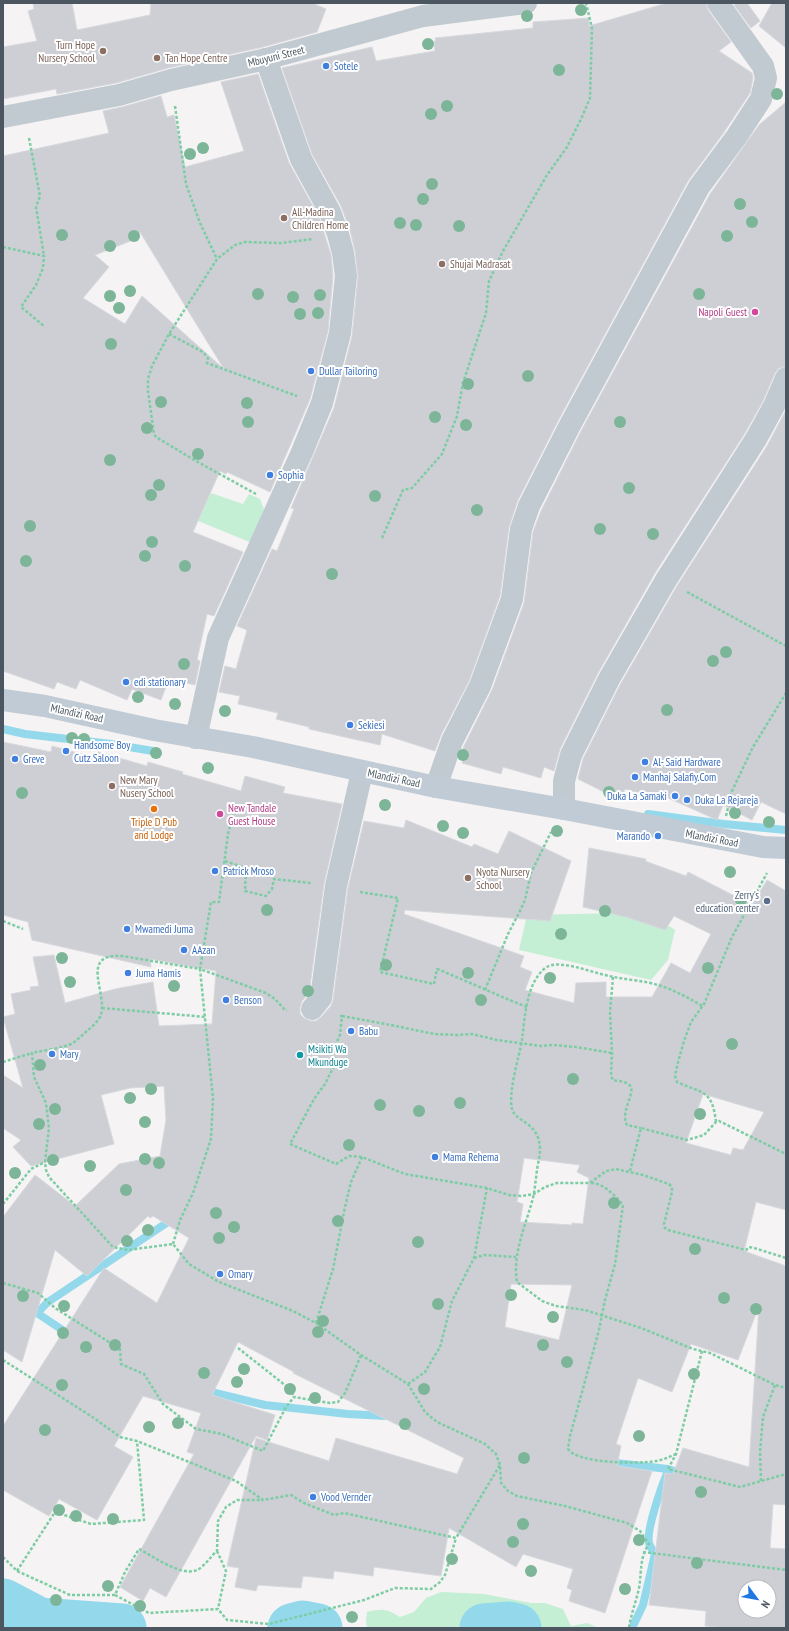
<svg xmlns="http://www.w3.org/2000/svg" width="789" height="1631" font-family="'PT Sans Narrow',sans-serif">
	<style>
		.green { fill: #c4efd4 }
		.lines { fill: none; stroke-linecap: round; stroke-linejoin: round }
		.stream { stroke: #93d9eb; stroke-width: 8 }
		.river { stroke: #93d9eb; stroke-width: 49 }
		.building { fill: #cdcfd5; stroke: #d7d9dd; fill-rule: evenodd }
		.path { stroke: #7dcda4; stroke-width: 2.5; stroke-dasharray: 3 2; stroke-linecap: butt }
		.street { stroke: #c1cad1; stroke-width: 22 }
		.secondary { stroke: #c1cbd5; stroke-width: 22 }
		.tree { fill: #7db598 }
		.education-dot { fill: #8d6e63; stroke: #fff; stroke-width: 1.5 }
		.shop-dot { fill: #3f7fe0; stroke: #fff; stroke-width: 1.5 }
		.hotel-dot { fill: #d1479c; stroke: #fff; stroke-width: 1.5 }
		.food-dot { fill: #e8710a; stroke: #fff; stroke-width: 1.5 }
		.service-dot { fill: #5c6f8a; stroke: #fff; stroke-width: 1.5 }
		.culture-dot { fill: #0f9aa8; stroke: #fff; stroke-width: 1.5 }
		.labels { text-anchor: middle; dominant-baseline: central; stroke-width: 4; stroke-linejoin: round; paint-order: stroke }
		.education-label { font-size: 11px; fill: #785e54; stroke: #fff; text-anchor: start }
		.street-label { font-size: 11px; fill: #4b5660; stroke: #fff }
		.shop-label { font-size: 11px; fill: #366cbe; stroke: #fff; text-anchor: start }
		.hotel-label { font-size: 11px; fill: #b23c85; stroke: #fff; text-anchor: end }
		.food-label { font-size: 11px; fill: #c56008; stroke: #fff }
		.service-label { font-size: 11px; fill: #4e5e75; stroke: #fff; text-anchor: end }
		.culture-label { font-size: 11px; fill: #0d838f; stroke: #fff; text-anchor: start }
	</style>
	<rect width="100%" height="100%" fill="#f5f3f3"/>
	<g class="green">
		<path d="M211 493 243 504 249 494 260 499 264 509 252 543 196 520Z"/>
		<path d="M622 913H650L675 930 668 960 651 980 519 950 527 915Z"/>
		<path d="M441 1592 484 1594 531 1603H545L563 1609 571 1626 587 1623 599 1628H367L366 1621 367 1612C383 1608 387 1609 400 1617L414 1612 426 1598Z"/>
	</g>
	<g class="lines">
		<g class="stream">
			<path d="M3 729 25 734 111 744 153 751"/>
			<path d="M648 814 724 824 786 830"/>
			<path d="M32 1310 37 1313 48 1302 174 1218"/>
			<path d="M37 1313 73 1337"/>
			<path d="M203 1390 265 1405 348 1414 387 1416"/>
			<path d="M607 1462 668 1469 684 1474"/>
			<path d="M632 1628 643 1605 655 1554C653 1551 650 1547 649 1543 646 1530 662 1485 668 1471"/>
		</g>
		<g class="river">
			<path d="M3 1603 39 1622 122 1628"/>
			<path d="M292 1628 303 1625 318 1628"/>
			<path d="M484 1628 509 1626 517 1628"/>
		</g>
	</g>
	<g class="building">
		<path d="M33 3H72L77 30 150 15 151 3H312L326 9 317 32 263 47 168 68 116 83 57 94 56 89 3 99V47L37 41 28 11 34 9Z"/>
		<path d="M667 3H706L708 10 731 42 719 51 752 73 753 78 750 93 722 135 688 181 559 419 518 500 509 527 500 596 469 681 441 735 435 751 382 734 380 745 309 729V727L276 719 278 713 238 704 240 696 219 692 225 666 236 669 247 630 237 626 272 549 277 551 294 509 291 508 334 408 352 336 358 277 355 251 350 230 341 206 312 154 282 68 372 47 376 61 435 51 434 41H436L435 38 533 28V22L589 18V26Z"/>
		<path d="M737 3H747L760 21 751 28 734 5Z"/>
		<path d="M772 3H786V48L759 26Z"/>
		<path d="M258 74 289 163 319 217 331 255 333 276 328 331 310 399 270 492 227 472 226 474 220 471 193 532 243 552 214 616 207 614 197 660 200 661 195 685 169 679 161 700 132 689 127 700 80 680 76 689 57 682 54 689 3 671V156L109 133 103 111 122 107 161 96 167 117 174 115 185 167 244 151 221 82ZM140 232 168 278 224 369 142 296 125 324 83 298 109 267 95 255 133 240Z"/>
		<path d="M786 102V366L779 368 775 373 763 401 745 433 655 573 598 673 560 749 554 771 544 767 541 778 503 767 501 774 462 763 463 760 459 758 464 746 492 690 524 603 533 532 541 511 581 431 710 194 759 125Z"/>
		<path d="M786 410V814L761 802 752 820 723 805 717 820 666 797 665 800 625 789 620 800 578 779 583 759 620 685 677 586 767 446Z"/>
		<path d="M3 742 51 752 52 746 96 758 98 752 147 766 148 762 183 772 182 774 241 791 245 776 285 787 283 793 342 804 324 884 309 993 302 1001 300 1007V1014L304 1018 310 1021H316L321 1017 331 1006 333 1000 348 888 364 821 404 828 406 820 472 847 474 844 498 854 509 831 571 861 550 921 405 910 404 914 524 956 520 967 532 972 525 990 574 1003 576 983 606 982V997H652L671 963 690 973 711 934 674 916 665 930 626 917 583 907 589 848 646 859 645 861 686 876 688 872 752 905 767 880 786 891V1210L756 1202 744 1251 786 1266V1505L773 1504 770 1548 786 1549V1628H723L705 1626 706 1611 649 1605 665 1473 673 1474 683 1448 749 1467 759 1306 738 1360 691 1344 672 1392 638 1378 616 1444 621 1446 617 1466 652 1471 605 1613 569 1601 572 1590 567 1588 573 1569 523 1554 516 1567 449 1528 441 1576 374 1567 373 1576 334 1571 333 1579 303 1576 301 1588 258 1585 256 1591 235 1587 239 1568 227 1566 256 1438 329 1461 336 1438 457 1474 464 1458 293 1373 294 1372 238 1342 212 1395 275 1415 267 1440 256 1436 166 1597 150 1588 143 1601 120 1587 194 1454 187 1452 201 1413 143 1396 114 1446 133 1457 97 1520 59 1499 49 1516 3 1490V1426L104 1268 157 1303 189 1238 153 1216 150 1218 148 1216 87 1276 55 1250 22 1362 3 1350V1217L35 1175 75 1206 119 1164 160 1156 166 1120 164 1086 130 1088 101 1095 114 1144 31 1166 13 1147 21 1140 3 1128V1075L23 1088 3 1017 15 1014 11 994 31 990 30 987 39 986 33 957 54 955 65 1003 115 989 153 982 159 1026 212 1024 216 971 150 959 151 967 32 940 28 922 3 915ZM703 1094 764 1112 743 1150 733 1148 731 1155 686 1143ZM524 1158 580 1165 577 1172 589 1178 583 1224 572 1223V1225L520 1222 523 1204 517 1202ZM511 1284 572 1285 559 1340 505 1327ZM745 1587H769V1611H745Z"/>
	</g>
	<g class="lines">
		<g class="path">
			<path d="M175 106 186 184 200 223 217 259"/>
			<path d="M29 138 40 196 36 207 44 256"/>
			<path d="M3 247 44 256 43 268 36 285 21 307 44 326"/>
			<path d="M169 334 203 352 208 358 207 363 297 396"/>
			<path d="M256 494 196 461 156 437 154 434 148 391V379L152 366 169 334 217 259 235 245 245 242 281 243 313 239"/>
			<path d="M382 538 403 490 412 488 442 454 457 416 463 383 486 313 489 281 503 251 547 175 567 147 582 117 590 98 592 28 586 3"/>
			<path d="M687 592 786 646"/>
			<path d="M235 807 228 834 219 902H211L200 969 122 956C77 953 110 996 100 1017 97 1022 92 1027 88 1030 82 1035 77 1041 71 1044 59 1049 44 1050 32 1053L34 1077 46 1103 49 1128 45 1162 46 1170 49 1177 113 1247 128 1250 173 1244 189 1264 219 1282 293 1311 316 1323 361 1355 408 1384 425 1412 437 1422 485 1444 496 1454 500 1465 501 1483 508 1491 517 1496 565 1506 627 1523 640 1531 649 1544C639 1558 642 1572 639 1588 636 1602 631 1614 629 1628"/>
			<path d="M726 816 732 791 753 747 786 693"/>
			<path d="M225 861 246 868 245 891 266 896 272 889 274 879 311 883"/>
			<path d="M360 892 398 898 380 972 434 984 437 969C467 981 496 995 527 1007"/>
			<path d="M3 921 23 929"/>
			<path d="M613 977 610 1012 612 1053 611 1076 613 1080C617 1081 624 1081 628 1084 639 1090 619 1111 627 1125L641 1128"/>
			<path d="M485 990 508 934 521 909 525 900 531 873 551 832"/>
			<path d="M702 1006C689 998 676 991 661 986 647 981 629 980 614 977 597 974 581 967 564 965 557 964 550 964 544 969 526 985 525 1017 522 1040 519 1057 508 1092 512 1109 516 1123 539 1121 540 1149 540 1156 538 1163 537 1170 536 1178 535 1186 534 1194 527 1223 512 1252 517 1282L542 1301 556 1306 585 1310 641 1328 693 1349 710 1353 775 1385 786 1388"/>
			<path d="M102 1008 206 1017"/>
			<path d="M340 1016H342L340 1035 332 1053 336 1062 325 1084 314 1099 290 1144 336 1164 349 1156 362 1157 405 1174 487 1188 509 1195 521 1196 534 1194 545 1187 557 1183H590L606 1171 616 1169 643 1175 669 1184 672 1187V1192L664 1224 665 1228 668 1230 746 1250 749 1247 754 1248 786 1258"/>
			<path d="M342 1016 391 1025 434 1034 457 1035 472 1034 497 1040 541 1046 553 1045 576 1047 612 1053"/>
			<path d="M3 1062 32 1053"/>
			<path d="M716 1122C712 1089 703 1094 677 1082L675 1076 678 1062 684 1041 691 1022 704 1004 732 937 767 873"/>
			<path d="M630 1171 641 1128 687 1140 704 1135 716 1122 719 1121 786 1154"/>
			<path d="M591 1183C604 1183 615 1196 623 1205L615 1264 605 1300 599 1330 570 1436 568 1449C578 1464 639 1464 656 1461 663 1460 669 1457 676 1454"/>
			<path d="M3 1204 31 1169 45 1162"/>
			<path d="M173 1244 180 1220 193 1193 211 1139 213 1098 200 969 266 993 275 999 285 1010H287"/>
			<path d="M474 1258 484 1255 516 1257"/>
			<path d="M3 1283 38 1293 55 1308 120 1349 121 1364 144 1374 163 1404 196 1429 222 1434 263 1451 286 1407 294 1397 330 1403 338 1402 345 1393 361 1355"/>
			<path d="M316 1323 333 1269 345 1207 351 1182 362 1157"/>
			<path d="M238 1348 290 1389 294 1397"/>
			<path d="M702 1351 676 1454 668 1469 740 1487 786 1474"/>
			<path d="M3 1360 94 1418 120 1437 137 1441 236 1481 263 1500 291 1495 304 1503 334 1515 344 1513 456 1538 500 1465"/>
			<path d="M408 1384 425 1372 440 1347 452 1301 474 1258 487 1188"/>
			<path d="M761 1481 760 1452 763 1417 775 1385"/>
			<path d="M217 1551 226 1571 218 1609"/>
			<path d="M643 1552 786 1570"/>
			<path d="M3 1557 17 1571 70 1595H115L125 1572 139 1549C153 1556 181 1577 197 1570 204 1567 211 1556 217 1551L218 1521 226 1507 237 1500H263"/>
			<path d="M17 1571 55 1512 91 1524 144 1520 137 1441"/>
			<path d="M115 1595 149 1613 218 1609 227 1620 269 1624 364 1600 395 1588 431 1589 440 1582 445 1575 456 1538"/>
		</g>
		<g class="street">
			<path d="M3 117 119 95 171 80 266 59 423 16 526 3"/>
			<path d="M196 738 218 638 302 452 322 403 340 333 346 276 343 253 338 234 330 212 301 159 266 59"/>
			<path d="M436 787 452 741 480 686 512 599 521 529 529 506 570 425 699 187 737 136 761 99 766 78 763 66 718 3"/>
			<path d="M564 809V781L571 755 609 679 666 580 756 439 774 406 786 378"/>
			<path d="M312 1009 321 998 336 886 362 772"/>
		</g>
		<path class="secondary" d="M3 700 45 706 154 730 253 747 436 787 564 809 763 847 786 848"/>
	</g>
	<g class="tree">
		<circle cx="581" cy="10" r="6"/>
		<circle cx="527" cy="16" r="6"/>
		<circle cx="428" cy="44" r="6"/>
		<circle cx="559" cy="70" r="6"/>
		<circle cx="777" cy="94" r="6"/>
		<circle cx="447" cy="106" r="6"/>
		<circle cx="431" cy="114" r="6"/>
		<circle cx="203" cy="148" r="6"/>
		<circle cx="190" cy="154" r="6"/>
		<circle cx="432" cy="184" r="6"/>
		<circle cx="423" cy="199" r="6"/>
		<circle cx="740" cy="204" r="6"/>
		<circle cx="752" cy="222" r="6"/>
		<circle cx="400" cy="223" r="6"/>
		<circle cx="416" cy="225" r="6"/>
		<circle cx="459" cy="226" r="6"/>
		<circle cx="62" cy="235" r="6"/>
		<circle cx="134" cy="236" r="6"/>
		<circle cx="727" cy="236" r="6"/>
		<circle cx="110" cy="246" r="6"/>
		<circle cx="130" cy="291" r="6"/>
		<circle cx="258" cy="294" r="6"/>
		<circle cx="699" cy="294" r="6"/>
		<circle cx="320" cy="295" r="6"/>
		<circle cx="110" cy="296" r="6"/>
		<circle cx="293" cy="297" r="6"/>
		<circle cx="119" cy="308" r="6"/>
		<circle cx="318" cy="313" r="6"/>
		<circle cx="300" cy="314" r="6"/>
		<circle cx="111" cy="344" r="6"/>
		<circle cx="528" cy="376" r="6"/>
		<circle cx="468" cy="384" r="6"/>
		<circle cx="161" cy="402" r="6"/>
		<circle cx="247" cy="403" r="6"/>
		<circle cx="435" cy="417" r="6"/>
		<circle cx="248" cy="422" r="6"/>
		<circle cx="620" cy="422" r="6"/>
		<circle cx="466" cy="425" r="6"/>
		<circle cx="147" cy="428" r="6"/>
		<circle cx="198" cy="454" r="6"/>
		<circle cx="110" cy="460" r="6"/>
		<circle cx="159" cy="485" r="6"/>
		<circle cx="629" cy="488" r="6"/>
		<circle cx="151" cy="495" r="6"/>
		<circle cx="375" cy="496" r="6"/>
		<circle cx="477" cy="510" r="6"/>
		<circle cx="30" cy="526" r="6"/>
		<circle cx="600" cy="529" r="6"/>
		<circle cx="653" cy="534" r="6"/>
		<circle cx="152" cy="542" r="6"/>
		<circle cx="145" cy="556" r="6"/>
		<circle cx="26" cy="561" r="6"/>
		<circle cx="185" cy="566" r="6"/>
		<circle cx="332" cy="574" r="6"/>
		<circle cx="726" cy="652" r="6"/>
		<circle cx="713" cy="661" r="6"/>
		<circle cx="184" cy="664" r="6"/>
		<circle cx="138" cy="697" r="6"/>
		<circle cx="175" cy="704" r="6"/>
		<circle cx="667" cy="710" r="6"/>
		<circle cx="225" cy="711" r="6"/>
		<circle cx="72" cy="738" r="6"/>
		<circle cx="84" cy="739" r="6"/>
		<circle cx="156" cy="753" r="6"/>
		<circle cx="463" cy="755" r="6"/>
		<circle cx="208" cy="768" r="6"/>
		<circle cx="609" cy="792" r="6"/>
		<circle cx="22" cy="793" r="6"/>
		<circle cx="385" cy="805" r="6"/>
		<circle cx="735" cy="813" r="6"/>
		<circle cx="769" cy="822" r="6"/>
		<circle cx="443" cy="826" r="6"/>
		<circle cx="557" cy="831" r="6"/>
		<circle cx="463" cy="833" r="6"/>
		<circle cx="730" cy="872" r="6"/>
		<circle cx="741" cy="900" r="6"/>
		<circle cx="267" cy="910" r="6"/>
		<circle cx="605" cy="911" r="6"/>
		<circle cx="561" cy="934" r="6"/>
		<circle cx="62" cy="958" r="6"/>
		<circle cx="386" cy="965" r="6"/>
		<circle cx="708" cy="968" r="6"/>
		<circle cx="468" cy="973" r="6"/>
		<circle cx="550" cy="978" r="6"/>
		<circle cx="70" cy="982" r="6"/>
		<circle cx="174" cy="986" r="6"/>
		<circle cx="308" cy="991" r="6"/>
		<circle cx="481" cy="1000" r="6"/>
		<circle cx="732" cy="1044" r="6"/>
		<circle cx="40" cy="1065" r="6"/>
		<circle cx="573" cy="1079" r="6"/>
		<circle cx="151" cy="1089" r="6"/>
		<circle cx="130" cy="1098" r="6"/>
		<circle cx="460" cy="1103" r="6"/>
		<circle cx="380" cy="1105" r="6"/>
		<circle cx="55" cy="1109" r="6"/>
		<circle cx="419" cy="1111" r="6"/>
		<circle cx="700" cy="1114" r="6"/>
		<circle cx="145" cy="1122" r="6"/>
		<circle cx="39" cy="1124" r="6"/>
		<circle cx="349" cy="1145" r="6"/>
		<circle cx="145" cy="1159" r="6"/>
		<circle cx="53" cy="1160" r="6"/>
		<circle cx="159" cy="1163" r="6"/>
		<circle cx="90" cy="1166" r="6"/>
		<circle cx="15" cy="1173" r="6"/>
		<circle cx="126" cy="1190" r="6"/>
		<circle cx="614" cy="1203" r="6"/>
		<circle cx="216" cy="1213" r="6"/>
		<circle cx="338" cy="1221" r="6"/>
		<circle cx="234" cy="1227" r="6"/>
		<circle cx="148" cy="1230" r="6"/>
		<circle cx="219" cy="1238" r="6"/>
		<circle cx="127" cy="1241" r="6"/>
		<circle cx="418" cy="1242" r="6"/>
		<circle cx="695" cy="1249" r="6"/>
		<circle cx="511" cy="1295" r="6"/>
		<circle cx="23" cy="1296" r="6"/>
		<circle cx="724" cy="1298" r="6"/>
		<circle cx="438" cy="1304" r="6"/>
		<circle cx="64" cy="1306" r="6"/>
		<circle cx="756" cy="1309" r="6"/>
		<circle cx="553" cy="1317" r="6"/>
		<circle cx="323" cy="1321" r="6"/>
		<circle cx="318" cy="1332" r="6"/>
		<circle cx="63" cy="1333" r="6"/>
		<circle cx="115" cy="1345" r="6"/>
		<circle cx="543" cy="1345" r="6"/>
		<circle cx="86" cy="1347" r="6"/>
		<circle cx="567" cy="1362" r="6"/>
		<circle cx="244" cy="1369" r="6"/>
		<circle cx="204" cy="1373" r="6"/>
		<circle cx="694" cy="1374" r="6"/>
		<circle cx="237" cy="1382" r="6"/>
		<circle cx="62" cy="1385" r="6"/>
		<circle cx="290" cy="1389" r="6"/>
		<circle cx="424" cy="1389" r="6"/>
		<circle cx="315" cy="1398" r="6"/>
		<circle cx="178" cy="1423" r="6"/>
		<circle cx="405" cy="1424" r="6"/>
		<circle cx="149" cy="1427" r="6"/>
		<circle cx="45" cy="1430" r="6"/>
		<circle cx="639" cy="1436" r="6"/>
		<circle cx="524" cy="1458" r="6"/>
		<circle cx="701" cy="1492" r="6"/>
		<circle cx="59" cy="1510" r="6"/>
		<circle cx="76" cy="1516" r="6"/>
		<circle cx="113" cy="1519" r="6"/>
		<circle cx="523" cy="1524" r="6"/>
		<circle cx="639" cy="1540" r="6"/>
		<circle cx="513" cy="1542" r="6"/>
		<circle cx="452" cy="1559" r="6"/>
		<circle cx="697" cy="1563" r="6"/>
		<circle cx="531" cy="1571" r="6"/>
		<circle cx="108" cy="1586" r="6"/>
		<circle cx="625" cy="1589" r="6"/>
		<circle cx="56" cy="1600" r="6"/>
		<circle cx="140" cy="1606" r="6"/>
		<circle cx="352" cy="1617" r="6"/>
	</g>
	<g class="education-dot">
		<circle cx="103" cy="51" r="4"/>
		<circle cx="157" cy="58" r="4"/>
		<circle cx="284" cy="218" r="4"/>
		<circle cx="442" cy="264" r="4"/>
		<circle cx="112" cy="786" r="4"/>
		<circle cx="468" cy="878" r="4"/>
	</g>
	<g class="shop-dot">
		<circle cx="326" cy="66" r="4"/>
		<circle cx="311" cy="371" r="4"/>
		<circle cx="270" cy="475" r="4"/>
		<circle cx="126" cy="682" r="4"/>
		<circle cx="350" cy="725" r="4"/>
		<circle cx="66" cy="751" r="4"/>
		<circle cx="15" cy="759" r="4"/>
		<circle cx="645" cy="762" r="4"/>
		<circle cx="635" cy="777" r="4"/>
		<circle cx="675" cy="796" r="4"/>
		<circle cx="687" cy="800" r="4"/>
		<circle cx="658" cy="836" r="4"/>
		<circle cx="215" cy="871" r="4"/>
		<circle cx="127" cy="929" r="4"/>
		<circle cx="184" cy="950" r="4"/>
		<circle cx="128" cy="973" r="4"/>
		<circle cx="226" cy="1000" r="4"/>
		<circle cx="351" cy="1031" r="4"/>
		<circle cx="52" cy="1054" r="4"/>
		<circle cx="435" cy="1157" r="4"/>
		<circle cx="220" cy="1274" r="4"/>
		<circle cx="313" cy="1497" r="4"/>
	</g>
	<g class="hotel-dot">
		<circle cx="755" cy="312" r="4"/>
		<circle cx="220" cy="814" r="4"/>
	</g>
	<circle class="food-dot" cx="154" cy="809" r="4"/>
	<circle class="service-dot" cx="767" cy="901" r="4"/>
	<circle class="culture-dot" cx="300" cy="1055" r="4"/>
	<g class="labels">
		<g class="education-label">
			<text x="95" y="45" text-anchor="end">Turn Hope<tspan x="95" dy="13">Nursery School</tspan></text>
			<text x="165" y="58">Tan Hope Centre</text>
			<text x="292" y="212">All-Madina<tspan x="292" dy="13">Children Home</tspan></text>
			<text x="450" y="264">Shujai Madrasat</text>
			<text x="120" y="780">New Mary<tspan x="120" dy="13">Nusery School</tspan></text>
			<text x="476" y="872">Nyota Nursery<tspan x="476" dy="13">School</tspan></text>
		</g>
		<g class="street-label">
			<text transform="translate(276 56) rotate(-14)">Mbuyuni Street</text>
			<text transform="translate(77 713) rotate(12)">Mlandizi Road</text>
			<text transform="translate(394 778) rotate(12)">Mlandizi Road</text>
			<text transform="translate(712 838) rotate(11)">Mlandizi Road</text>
		</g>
		<g class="shop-label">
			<text x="334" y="66">Sotele</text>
			<text x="319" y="371">Dullar Tailoring</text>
			<text x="278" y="475">Sophia</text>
			<text x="134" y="682">edi stationary</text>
			<text x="358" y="725">Sekiesi</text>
			<text x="74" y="745">Handsome Boy<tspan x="74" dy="13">Cutz Saloon</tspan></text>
			<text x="23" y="759">Greve</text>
			<text x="653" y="762">Al- Said Hardware</text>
			<text x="643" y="777">Manhaj Salafiy.Com</text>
			<text x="667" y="796" text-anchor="end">Duka La Samaki</text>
			<text x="695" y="800">Duka La Rejareja</text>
			<text x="650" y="836" text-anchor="end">Marando</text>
			<text x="223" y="871">Patrick Mroso</text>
			<text x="135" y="929">Mwamedi Juma</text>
			<text x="192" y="950">AAzan</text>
			<text x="136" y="973">Juma Hamis</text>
			<text x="234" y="1000">Benson</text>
			<text x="359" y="1031">Babu</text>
			<text x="60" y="1054">Mary</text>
			<text x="443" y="1157">Mama Rehema</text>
			<text x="228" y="1274">Omary</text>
			<text x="321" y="1497">Vood Vernder</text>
		</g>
		<g class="hotel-label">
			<text x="747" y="312">Napoli Guest</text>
			<text x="228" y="808" text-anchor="start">New Tandale<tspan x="228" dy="13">Guest House</tspan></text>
		</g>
		<g class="food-label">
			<text x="154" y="822">Triple D Pub<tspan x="154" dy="13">and Lodge</tspan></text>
		</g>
		<g class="service-label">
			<text x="759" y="895">Zerry's<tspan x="759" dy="13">education center</tspan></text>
		</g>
		<g class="culture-label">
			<text x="308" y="1049">Msikiti Wa<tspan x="308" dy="13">Mkunduge</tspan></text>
		</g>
	</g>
	<rect width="789" height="1631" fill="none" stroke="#4b5660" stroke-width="8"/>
	<g transform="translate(757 1599) rotate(122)"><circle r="19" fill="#ffffff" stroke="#b7bbbf"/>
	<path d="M0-3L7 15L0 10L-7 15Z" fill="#2177e1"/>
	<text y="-6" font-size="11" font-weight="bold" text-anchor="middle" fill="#4b5660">N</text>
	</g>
</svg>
